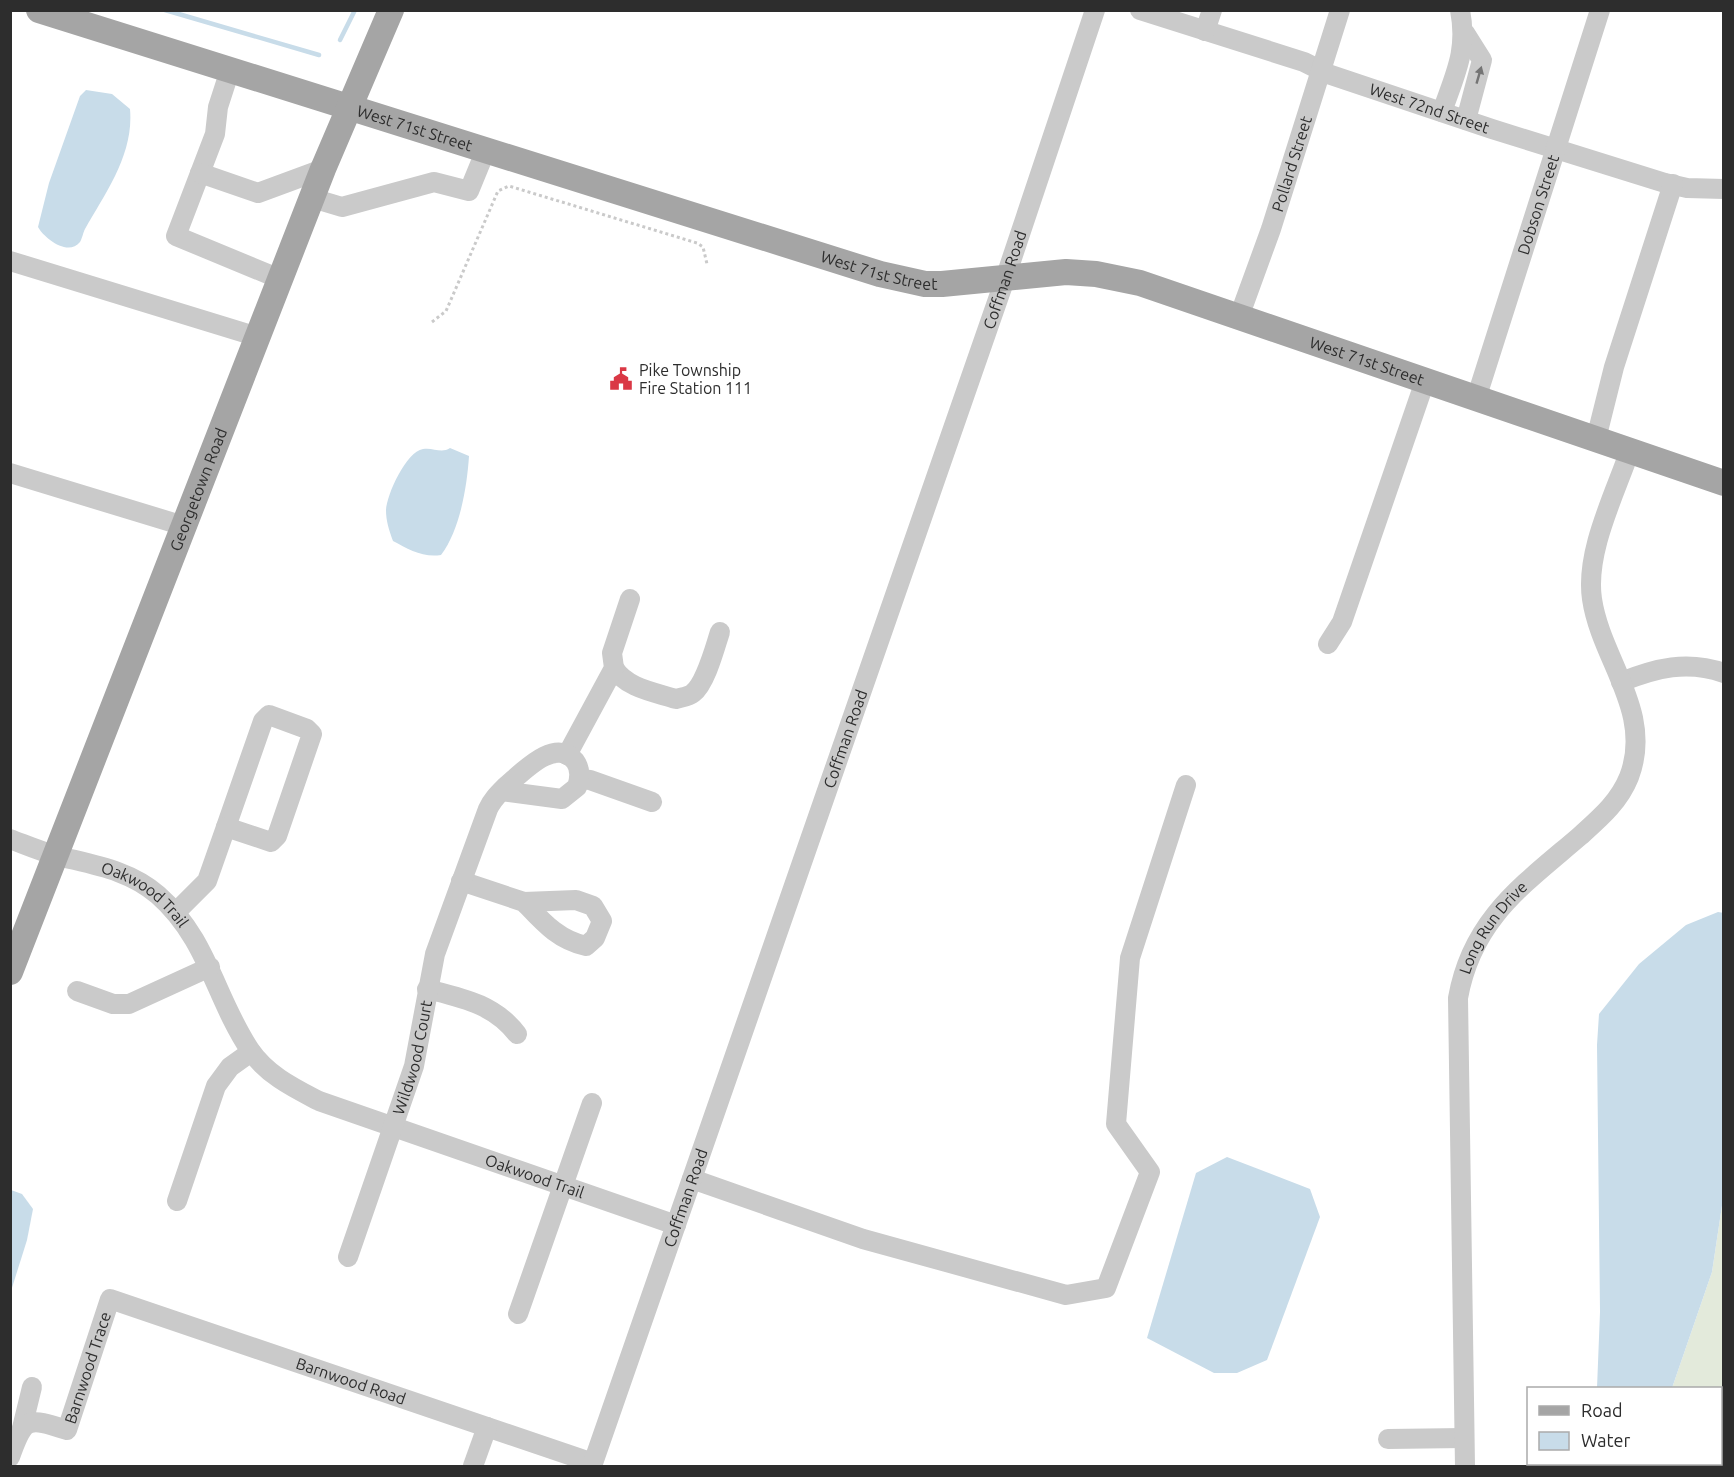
<svg xmlns="http://www.w3.org/2000/svg" width="1734" height="1477" font-family="Ubuntu,sans-serif">
	<style>
		.green { fill: #e3eadb }
		.water { fill: #c8dce9 }
		.lines { fill: none; stroke-linecap: round; stroke-linejoin: round }
		.stream { stroke: #c8dce9; stroke-width: 4.5 }
		.path { stroke: #cacaca; stroke-width: 3; stroke-dasharray: 3 3; stroke-linecap: butt }
		.minor { stroke: #cacaca; stroke-width: 20 }
		.major { stroke: #a5a5a5; stroke-width: 26 }
		.oneway { fill: #747474 }
		.labels { text-anchor: middle; dominant-baseline: central; stroke-width: 6; stroke-linejoin: round; paint-order: stroke }
		.street-label { font-size: 16px; fill: #2d2d2d; stroke: #fff }
		.poi-label { font-size: 16px; fill: #2d2d2d; stroke: #fff; text-anchor: start }
	</style>
	<rect width="100%" height="100%" fill="#fff"/>
	<path class="green" d="M1723 1199V1466H1644L1646 1464H1720V1388H1672L1712 1272Z"/>
	<g class="water">
		<path d="M86 90 112 94 130 109C134 154 106 192 85 229 83 233 82 239 80 242 68 257 44 238 38 227L49 183 80 96Z"/>
		<path d="M450 448 469 456C467 487 460 530 441 555 423 558 408 549 393 541 389 530 386 521 386 510 387 494 406 452 423 449 433 447 441 454 450 448Z"/>
		<path d="M1718 912 1724 913 1723 1199 1712 1272 1672 1388H1597L1600 1312 1597 1045 1599 1014 1639 964 1686 925Z"/>
		<path d="M1227 1157 1310 1189 1320 1217 1267 1360 1237 1373H1214L1147 1338 1196 1173Z"/>
		<path d="M11 1190 22 1194 33 1209 27 1240 11 1291Z"/>
	</g>
	<g class="lines">
		<g class="stream">
			<path d="M165 10 319 55"/>
			<path d="M340 40 355 10"/>
		</g>
		<path class="path" d="M432 322 446 311 498 191 509 186 697 243 703 247 707 264"/>
		<g class="minor">
			<path id="s1" d="M1140 10 1304 62 1328 74 1492 129 1665 183 1687 188 1724 189"/>
			<path d="M1205 31 1212 10"/>
			<path d="M1465 33 1482 60 1466 120"/>
			<path d="M230 70 218 107 215 134 176 236 280 279"/>
			<path d="M1442 112C1455 74 1468 51 1460 10"/>
			<path d="M200 173 258 193 323 169"/>
			<path d="M312 198 342 207 434 182 469 191 485 152"/>
			<path d="M10 261 258 337"/>
			<path id="s2" d="M1239 317 1271 229 1340 10"/>
			<path id="s3" d="M1476 399 1600 10"/>
			<path d="M1596 439 1614 367 1673 184"/>
			<path d="M10 473 184 526"/>
			<path d="M1328 644 1342 622 1425 381"/>
			<path d="M614 668C626 688 654 692 676 699 682 697 688 697 693 693 706 683 715 647 720 632"/>
			<path d="M1621 682C1656 668 1687 660 1724 673"/>
			<path d="M269 715 307 729 312 734 277 836 271 842 226 827 263 721Z"/>
			<path d="M567 755 614 668 612 653 630 599"/>
			<path d="M580 779 590 780 652 802"/>
			<path id="s4" d="M10 839C26 845 42 852 58 856 94 865 129 870 158 895 208 939 215 998 250 1050 267 1075 294 1088 319 1101L676 1225"/>
			<path d="M461 881 524 902 576 900 593 906 602 921 595 938 586 946C558 940 543 922 524 902"/>
			<path d="M176 912 207 881 226 827"/>
			<path d="M427 989C462 998 494 1004 517 1034"/>
			<path d="M77 991 113 1004H129L210 967"/>
			<path d="M692 1179 863 1239 1066 1295 1106 1288 1150 1172 1116 1124 1130 958 1186 785"/>
			<path d="M177 1201 216 1086 230 1067 251 1052"/>
			<path id="s5" d="M348 1257 414 1066 435 954 488 809C492 800 498 794 505 787 521 774 554 736 575 761 581 769 580 778 577 787L562 799 501 791"/>
			<path d="M518 1314 592 1103"/>
			<path d="M22 1428 32 1387"/>
			<path d="M1388 1439 1464 1438"/>
			<path id="s6" d="M10 1457C24 1417 27 1417 67 1430L110 1299 593 1463"/>
			<path d="M473 1466 487 1427"/>
			<path id="s7" d="M592 1466 1005 279 1095 10"/>
			<path id="s8" d="M1465 1466 1458 998C1472 919 1523 885 1580 836 1600 818 1619 802 1629 777 1654 712 1601 660 1592 599 1585 552 1615 494 1630 450"/>
		</g>
		<g class="major">
			<path id="s9" d="M39 10 880 274 925 284H942L1066 272 1096 274 1140 283 1724 483"/>
			<path id="s10" d="M10 972 323 169 391 10"/>
		</g>
	</g>
	<defs><path id="oneway-solid" d="M-6-.8H1V-3.2L6.5 0L1 3.2V.8H-6Z" transform="scale(1.5)"/></defs>
	<use class="oneway" href="#oneway-solid" transform="translate(1479 75) rotate(-74)"/>
	<defs>
		<g id="civic-bare" transform="scale(1.8)"><path d="M-.6-6.5H3V-4.5H.6V-3L4-1V1h2V6H-6V1h2V-1L-.6-3ZM-1.2 2.5V6h2.4V2.5Z" fill="#da3845" stroke="#fff" stroke-width="2.5" paint-order="stroke"/></g>
	</defs>
	<g fill-rule="evenodd">
		<use href="#civic-bare" x="621" y="379"/>
	</g>
	<g class="labels">
		<g class="street-label">
			<text stroke="none"><textPath href="#s1" startOffset="306">West 72nd Street</textPath></text>
			<text stroke="none"><textPath href="#s9" startOffset="394">West 71st Street</textPath></text>
			<text stroke="none"><textPath href="#s2" startOffset="162">Pollard Street</textPath></text>
			<text stroke="none"><textPath href="#s3" startOffset="204">Dobson Street</textPath></text>
			<text stroke="none"><textPath href="#s9" startOffset="880">West 71st Street</textPath></text>
			<text stroke="none"><textPath href="#s7" startOffset="1256">Coffman Road</textPath></text>
			<text stroke="none"><textPath href="#s9" startOffset="1384">West 71st Street</textPath></text>
			<text stroke="none"><textPath href="#s10" startOffset="518">Georgetown Road</textPath></text>
			<text stroke="none"><textPath href="#s7" startOffset="770">Coffman Road</textPath></text>
			<text stroke="none"><textPath href="#s4" startOffset="148">Oakwood Trail</textPath></text>
			<text stroke="none"><textPath href="#s8" startOffset="548">Long Run Drive</textPath></text>
			<text stroke="none"><textPath href="#s5" startOffset="210">Wildwood Court</textPath></text>
			<text stroke="none"><textPath href="#s4" startOffset="656">Oakwood Trail</textPath></text>
			<text stroke="none"><textPath href="#s7" startOffset="284">Coffman Road</textPath></text>
			<text stroke="none"><textPath href="#s6" startOffset="144">Barnwood Trace</textPath></text>
			<text stroke="none"><textPath href="#s6" startOffset="471">Barnwood Road</textPath></text>
		</g>
		<g class="poi-label">
			<text x="639" y="370">Pike Township<tspan x="639" dy="18">Fire Station 111</tspan></text>
		</g>
	</g>
	<rect width="1734" height="1477" fill="none" stroke="#2d2d2d" stroke-width="24"/>
	<rect x="1527" y="1387" width="195" height="78" fill="#ffffff" stroke="#ababab" stroke-width="1.5"/>
	<rect x="1539" y="1406" width="30" height="9" fill="#a5a5a5" stroke="#ababab" stroke-width="1.5"/>
	<text x="1581" y="1417" font-size="18" fill="#2d2d2d">Road</text>
	<rect x="1539" y="1432" width="30" height="18" fill="#c8dce9" stroke="#ababab" stroke-width="1.5"/>
	<text x="1581" y="1447" font-size="18" fill="#2d2d2d">Water</text>
</svg>
